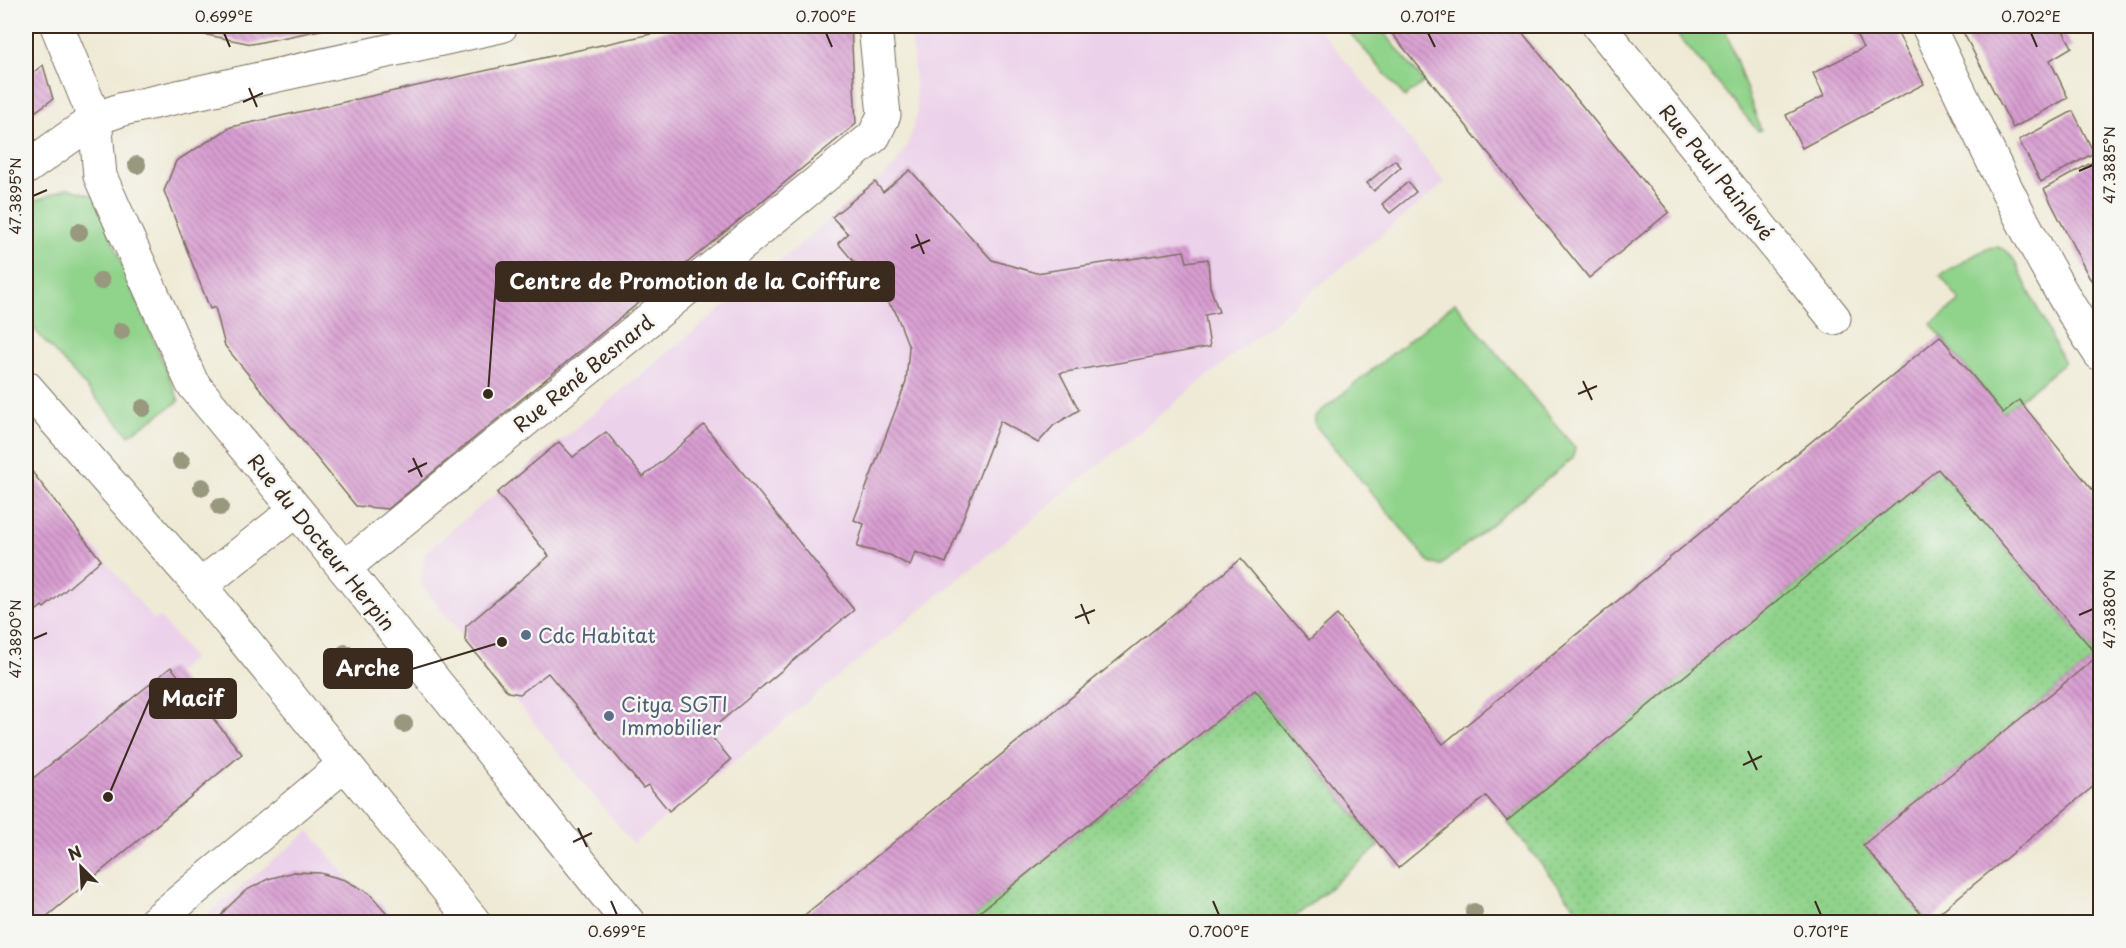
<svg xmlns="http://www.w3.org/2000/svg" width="2126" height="948" font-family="'Playpen Sans',sans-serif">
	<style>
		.built { fill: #ecd1ea }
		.green { fill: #90d38b; stroke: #667e54; stroke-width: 1.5 }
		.garden { fill: url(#garden-dots); stroke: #667e54; stroke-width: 1.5 }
		.building { fill: url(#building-back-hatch) }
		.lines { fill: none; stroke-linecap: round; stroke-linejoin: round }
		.street-casing { stroke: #7a6d5e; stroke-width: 35 }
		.street { stroke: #fff; stroke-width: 33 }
		.tree { fill: #98987f }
		.ticks { fill: none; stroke: #3b2a1e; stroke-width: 2 }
		.service-dot { fill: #5c6f8a; stroke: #f6f6f2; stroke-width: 2 }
		.labels { text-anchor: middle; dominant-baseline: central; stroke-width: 5; stroke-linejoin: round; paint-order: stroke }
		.street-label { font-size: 20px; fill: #3b2a1e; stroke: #f6f6f2 }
		.service-label { font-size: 20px; fill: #4e5e75; stroke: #f6f6f2; text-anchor: start }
		.leader { fill: none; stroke: #3b2a1e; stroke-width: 2 }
		.callout-dot { fill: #3b2a1e; stroke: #f6f6f2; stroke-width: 2 }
		.callout { fill: #3b2a1e; stroke: #3b2a1e; stroke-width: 2 }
		.callout-label { font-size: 21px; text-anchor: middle; font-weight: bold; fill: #fff }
		.neatline { fill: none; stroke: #3b2a1e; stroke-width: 2 }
		.ticks-label { font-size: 15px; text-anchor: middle; fill: #3b2a1e }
	</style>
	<defs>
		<pattern id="garden-dots" width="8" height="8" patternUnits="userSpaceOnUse" patternTransform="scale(1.5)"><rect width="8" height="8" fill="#90d38b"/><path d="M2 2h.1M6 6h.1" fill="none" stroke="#7db578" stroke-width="1.8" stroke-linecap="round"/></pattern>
		<pattern id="building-back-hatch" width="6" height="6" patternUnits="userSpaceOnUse" patternTransform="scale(1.5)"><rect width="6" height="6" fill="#d89dd1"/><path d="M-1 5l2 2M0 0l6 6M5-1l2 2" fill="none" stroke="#b080a9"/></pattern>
	</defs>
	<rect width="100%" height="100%" fill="#f6f6f2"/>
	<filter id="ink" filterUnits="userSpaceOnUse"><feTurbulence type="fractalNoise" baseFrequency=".0167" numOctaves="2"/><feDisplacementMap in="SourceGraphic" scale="12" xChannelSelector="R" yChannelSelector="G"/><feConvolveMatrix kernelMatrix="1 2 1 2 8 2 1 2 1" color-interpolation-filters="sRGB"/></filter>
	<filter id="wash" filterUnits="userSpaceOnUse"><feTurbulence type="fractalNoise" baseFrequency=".008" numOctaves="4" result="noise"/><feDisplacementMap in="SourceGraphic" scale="24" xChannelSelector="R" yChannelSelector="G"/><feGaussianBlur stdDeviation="1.35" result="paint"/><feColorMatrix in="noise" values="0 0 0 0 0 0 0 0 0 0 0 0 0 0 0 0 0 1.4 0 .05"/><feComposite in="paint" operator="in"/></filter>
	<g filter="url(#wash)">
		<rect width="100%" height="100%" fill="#efead5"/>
		<g class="built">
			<path d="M911 26H1317L1445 183 633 844 421 585 425 552 895 166 909 142 917 114Z"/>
			<path d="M26 464 154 620 160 617 193 658 176 673 242 754 40 922H26Z"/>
			<path d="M309 831 355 886 380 902 396 922H198Z"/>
		</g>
		<g class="green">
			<path d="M1344 26H1379L1424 82 1405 97Z"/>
			<path d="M1670 26H1724L1761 130 1758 131Z"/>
			<path d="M68 188 94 196 179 401 129 435 26 320V209L32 202Z"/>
			<path d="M1998 247 2007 251 2014 260 2064 363 2003 413 1931 324 1960 301 1940 275 1987 248Z"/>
			<path d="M1455 303 1575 448 1573 458 1441 565 1431 564 1315 425V416Z"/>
		</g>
		<g class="garden">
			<path d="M1938 469 2098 656 1864 845 1927 922H1584L1586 921 1507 821Z"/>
			<path d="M1255 690 1379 846 1289 922H967Z"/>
		</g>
		<g id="blocks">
			<g class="building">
				<path d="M162 26H334L335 27 252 44Z"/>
				<path d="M687 26H851L856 124 388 509 356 506 225 346 215 307 210 309 164 191 176 161 231 127Z"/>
				<path d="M1386 26H1517L1669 212 1589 278Z"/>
				<path d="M1852 26H1894L1924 84 1802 148 1786 115 1824 96 1813 73 1863 48Z"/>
				<path d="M1960 26H2069L2062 29 2072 47 2050 60 2068 98 2013 128Z"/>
				<path d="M43 65 53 99 26 118V78Z"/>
				<path d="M2073 111 2094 153 2041 182 2019 140Z"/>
				<path d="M2098 159 2100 163V292L2089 277 2044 189Z"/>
				<path d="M1395 160 1401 167 1374 191 1367 183Z"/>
				<path d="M910 170 992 260 1036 273 1184 251 1187 262 1208 259 1210 287 1219 312 1205 315 1210 347 1060 373 1079 410 1054 425 1038 443 1000 421 946 563 915 552 910 566 890 555 857 547 864 524 854 520 906 382 909 347 895 311 838 243 848 234 832 217 875 182 883 192Z"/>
				<path d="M1408 182 1416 192 1390 213 1382 204Z"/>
				<path d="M1940 336 2003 413 2019 400 2100 499V781L1928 922 1863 845 2098 656 1938 469 1507 821 1486 796 1398 868 1255 690 967 922H796L1241 559 1309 640 1337 615 1443 744Z"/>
				<path d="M704 425 854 610 708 732 731 760 669 811 648 785 643 788 548 673 520 694 508 692 465 640 466 626 549 556 497 493 559 442 573 457 606 432 643 477Z"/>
				<path d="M26 464 101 560 44 608 42 606 26 619Z"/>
				<path d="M171 667 242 754 40 922H26V784Z"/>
				<path d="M294 872 320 873 345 880 369 893 395 922H217L225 910 245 891 268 879Z"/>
			</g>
		</g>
	</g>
	<g filter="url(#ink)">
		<use href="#blocks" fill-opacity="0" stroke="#7a6d5e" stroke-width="1.5"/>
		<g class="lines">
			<g class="street-casing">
				<g id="street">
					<path d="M57 26 95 119 100 176 192 383 344 568 628 922"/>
					<path d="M1599 26 1834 318"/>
					<path d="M1928 26C1982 136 2031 252 2100 354"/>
					<path d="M26 168 95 119 123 109 501 26"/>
					<path d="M26 387 200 586 474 922"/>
					<path d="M344 568 874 136 884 115 875 26"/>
					<path d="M200 586 296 510"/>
					<path d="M155 922 345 764"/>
				</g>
			</g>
			<use href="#street" class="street"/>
		</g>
		<g class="tree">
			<circle cx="137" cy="165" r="9"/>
			<circle cx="79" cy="232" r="9"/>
			<circle cx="101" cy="281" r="9"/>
			<circle cx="121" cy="331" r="9"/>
			<circle cx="143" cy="408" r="9"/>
			<circle cx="181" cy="461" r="9"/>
			<circle cx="202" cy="487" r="9"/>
			<circle cx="220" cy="507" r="9"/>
			<circle cx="345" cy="653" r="9"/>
			<circle cx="404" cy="724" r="9"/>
			<circle cx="1474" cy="912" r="9"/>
		</g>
	</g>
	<path class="ticks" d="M224 33 230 47M826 33 832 47M1428 33 1435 47M2031 33 2037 47M249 88 257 107M243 102 263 93M2079 171 2093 165M33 196 47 190M916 234 924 254M911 248 930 240M1583 381 1592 400M1578 394 1597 386M413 458 422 477M408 472 427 463M1081 604 1089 624M2079 615 2093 609M1075 618 1095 610M33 639 47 633M1748 751 1757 770M1743 765 1762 756M578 828 587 847M573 842 592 833M611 901 617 915M1213 901 1219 915M1815 901 1821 915"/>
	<g class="service-dot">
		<circle cx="526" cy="635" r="6"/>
		<circle cx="609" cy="716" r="6"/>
	</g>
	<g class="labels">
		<g class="street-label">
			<text transform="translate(1717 172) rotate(51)">Rue Paul Painlevé</text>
			<text transform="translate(583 373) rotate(-39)">Rue René Besnard</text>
			<text transform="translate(322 542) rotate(51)">Rue du Docteur Herpin</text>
		</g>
		<g class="service-label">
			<text x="538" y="635">Cdc Habitat</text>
			<text x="621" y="704">Citya SGTI<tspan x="621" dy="23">Immobilier</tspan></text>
		</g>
	</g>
	<path class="leader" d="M488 394L496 282M502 642L412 669M108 797L150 698"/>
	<g class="callout-dot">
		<circle cx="488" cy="394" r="6"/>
		<circle cx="502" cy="642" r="6"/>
		<circle cx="108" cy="797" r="6"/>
	</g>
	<g class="callout">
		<rect x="496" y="262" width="398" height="39" rx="6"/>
		<rect x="324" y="649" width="88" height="39" rx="6"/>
		<rect x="150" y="679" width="86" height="39" rx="6"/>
	</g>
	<g class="callout-label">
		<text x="695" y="289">Centre de Promotion de la Coiffure</text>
		<text x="368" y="676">Arche</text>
		<text x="193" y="706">Macif</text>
	</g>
	<rect width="2126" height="948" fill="none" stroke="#f6f6f2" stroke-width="66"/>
	<g transform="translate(81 867) rotate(336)" stroke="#f6f6f2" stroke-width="4.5" paint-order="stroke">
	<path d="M0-4.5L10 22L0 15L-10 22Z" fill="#3b2a1e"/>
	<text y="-9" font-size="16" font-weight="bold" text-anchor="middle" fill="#3b2a1e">N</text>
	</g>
	<rect x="33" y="33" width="2060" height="882" class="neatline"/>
	<g class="ticks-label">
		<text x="224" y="22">0.699°E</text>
		<text x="826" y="22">0.700°E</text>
		<text x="1428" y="22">0.701°E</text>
		<text x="2031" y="22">0.702°E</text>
		<text transform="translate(2110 165) rotate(-90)" y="5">47.3885°N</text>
		<text transform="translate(16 196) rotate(-90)" y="5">47.3895°N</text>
		<text transform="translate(2110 609) rotate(-90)" y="5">47.3880°N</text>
		<text transform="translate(16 639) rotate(-90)" y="5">47.3890°N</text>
		<text x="617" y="937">0.699°E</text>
		<text x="1219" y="937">0.700°E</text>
		<text x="1821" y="937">0.701°E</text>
	</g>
</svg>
